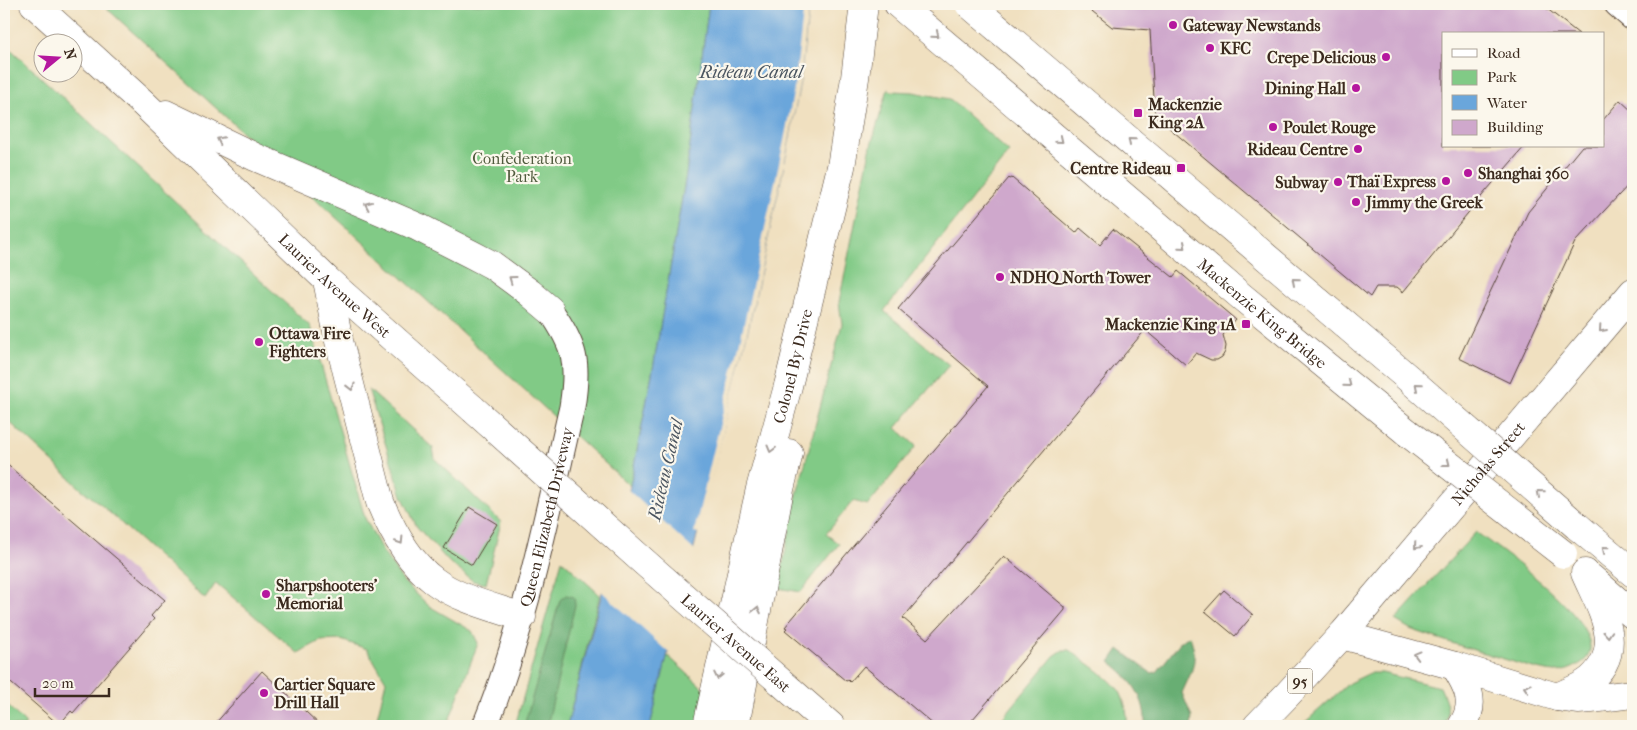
<svg xmlns="http://www.w3.org/2000/svg" width="1637" height="730" font-family="'IM FELL French Canon',serif">
	<style>
		.green { fill: #81ca86; stroke: #5e7a52 }
		.forest { fill: #68ae73; stroke: #526c48 }
		.water { fill: #6aa6db; stroke: #52687c }
		.pier { fill: #f0e0c0 }
		.building { fill: #cfa8cc }
		.lines { fill: none; stroke-linecap: round; stroke-linejoin: round }
		.minor-casing { stroke: #564536; stroke-width: 27 }
		.major-casing { stroke: #564536; stroke-width: 29 }
		.minor { stroke: #fff; stroke-width: 25 }
		.major { stroke: #fff; stroke-width: 28 }
		.major-bridge-casing { stroke: #564536; stroke-width: 29; stroke-linecap: butt }
		.major-bridge { stroke: #fff; stroke-width: 28 }
		.oneway { stroke: #a79f9a }
		.poi-dot { fill: #b5179e; stroke: #fbf7ec; stroke-width: 2 }
		.labels { text-anchor: middle; dominant-baseline: central; stroke-width: 4.5; stroke-linejoin: round; paint-order: stroke }
		.shield { fill: #fbf7ec; stroke: #75685c; stroke-width: 1 }
		.shield-label { font-size: 15px; font-weight: bold; fill: #3b2a1e }
		.poi-label { font-size: 16px; font-weight: bold; fill: #3b2a1e; stroke: #fbf7ec; text-anchor: start }
		.park-label { font-size: 16px; fill: #505a3d; stroke: #fbf7ec }
		.street-label { font-size: 16px; fill: #3b2a1e; stroke: #fbf7ec }
		.water-label { font-size: 18px; font-style: italic; fill: #4b5560; stroke: #fbf7ec }
	</style>
	<rect width="100%" height="100%" fill="#fbf7ec"/>
	<filter id="ink" filterUnits="userSpaceOnUse"><feTurbulence type="fractalNoise" baseFrequency=".02" numOctaves="2"/><feDisplacementMap in="SourceGraphic" scale="10" xChannelSelector="R" yChannelSelector="G"/><feConvolveMatrix kernelMatrix="1 2 1 2 8 2 1 2 1" color-interpolation-filters="sRGB"/></filter>
	<filter id="wash" filterUnits="userSpaceOnUse"><feTurbulence type="fractalNoise" baseFrequency=".0096" numOctaves="4" result="noise"/><feDisplacementMap in="SourceGraphic" scale="20" xChannelSelector="R" yChannelSelector="G"/><feGaussianBlur stdDeviation="1.12" result="paint"/><feColorMatrix in="noise" values="0 0 0 0 0 0 0 0 0 0 0 0 0 0 0 0 0 1.4 0 .05"/><feComposite in="paint" operator="in"/></filter>
	<g filter="url(#wash)">
		<rect width="100%" height="100%" fill="#f0e0c0"/>
		<g class="green">
			<path d="M102 4H709L686 175 653 369 630 486Z"/>
			<path d="M4 43 310 326 365 518 383 552 403 581 429 606 472 631 478 643 447 726H375L386 681 367 649 341 640 320 641 298 653 216 583 205 599 100 504 80 488 53 462 4 417Z"/>
			<path d="M888 89 891 91 913 92 950 99 1009 152 884 311 949 365 896 428 916 446 868 505 853 501 826 534 839 544 801 592 778 588 796 498 842 324 839 302 871 145Z"/>
			<path d="M368 389 433 448 435 459 501 522 486 584 473 581 450 563 417 527 402 496Z"/>
			<path d="M1476 532C1498 549 1613 627 1586 659 1579 666 1566 672 1556 672 1538 671 1521 664 1504 659 1473 650 1441 640 1410 629L1395 620Z"/>
			<path d="M562 560 600 595 567 726H515Z"/>
			<path d="M1063 650H1069C1083 660 1111 678 1120 692 1125 702 1128 715 1127 726H996L1054 656Z"/>
			<path d="M667 655 745 726H650Z"/>
			<path d="M1370 673H1382L1440 687C1446 700 1452 714 1443 726H1301L1349 683Z"/>
			<path d="M9 707 25 723V726H4V712Z"/>
		</g>
		<g class="forest">
			<path d="M566 595 574 597 575 605 547 726H524L560 600Z"/>
			<path d="M1190 636C1199 662 1192 670 1182 693L1192 717 1191 726H1145C1147 700 1131 677 1110 662L1119 649 1151 673 1157 672 1181 641Z"/>
		</g>
		<path class="water" d="M709 4H809L800 81 789 142 748 329 650 726H567L630 486 653 369 686 175Z"/>
		<g class="pier">
			<path d="M804 4H809L800 81 789 142 748 329 699 533 694 532 743 328 784 141 795 83Z"/>
			<path d="M626 488 696 552 670 654 599 589Z"/>
		</g>
		<g id="blocks">
			<g class="building">
				<path d="M1083 4H1541L1579 34H1443V146H1525L1486 191 1403 292 1397 287H1376L1370 297 1155 116 1150 30 1112 27Z"/>
				<path d="M1620 100 1633 112V180L1575 242 1510 383 1459 358 1528 212 1582 146H1603V120Z"/>
				<path d="M1009 178 1010 179 1012 178 1076 233 1080 228 1100 245 1113 229 1173 277 1178 271 1236 320 1223 335 1226 346 1225 352 1222 357 1217 360H1211L1196 353 1186 365 1145 330 903 618 927 639 1004 556 1065 607V610L967 726H935L864 666 850 682 848 680 846 681 785 630 787 628 785 627 988 386 898 309Z"/>
				<path d="M4 462 165 600 151 616 154 619 73 713 71 711 59 725 4 677Z"/>
				<path d="M469 507 497 524 472 565 444 548Z"/>
				<path d="M1224 590 1253 615 1235 636 1205 611Z"/>
				<path d="M262 671 321 726H213Z"/>
			</g>
		</g>
	</g>
	<g filter="url(#ink)">
		<use href="#blocks" fill-opacity="0" stroke="#564536" stroke-width="1"/>
		<g class="lines">
			<g class="minor-casing">
				<g id="minor">
					<path d="M1617 4 1633 18"/>
					<path id="s1" d="M485 726C526 624 547 514 572 407 579 363 576 347 550 310"/>
				</g>
			</g>
			<g class="major-casing">
				<g id="major">
					<path id="s2" d="M34 4 143 103 327 280 473 409"/>
					<path id="s3" d="M898 4 1242 297 1408 433"/>
					<path d="M166 114 255 157 418 227 471 254 492 265 530 293 550 310"/>
					<path d="M327 280 339 341 380 502C392 531 408 561 433 580 458 599 493 607 522 617"/>
					<path d="M1577 526 1633 573"/>
					<path d="M1591 578 1633 615"/>
					<path d="M1342 635 1455 666 1557 697 1578 700 1591 699 1633 694"/>
					<path d="M1455 666C1468 687 1477 703 1462 726"/>
					<path d="M791 691 831 726"/>
					<path d="M1557 697C1568 692 1582 687 1591 679 1627 647 1600 608 1585 573"/>
					<path id="s4" d="M707 726 760 489 788 386 841 167 855 78 864 4"/>
					<path d="M735 726 780 489 789 453"/>
					<path id="s5" d="M1257 726 1287 695 1342 635 1633 292"/>
				</g>
			</g>
			<use href="#minor" class="minor"/>
			<use href="#major" class="major"/>
			<g class="major-bridge-casing">
				<g id="major-bridge">
					<path d="M969 4 1408 378 1577 526"/>
					<path id="s6" d="M473 409 643 561 791 691"/>
					<path d="M1408 433 1563 554"/>
				</g>
			</g>
			<use href="#major-bridge" class="major-bridge"/>
		</g>
		<defs><path id="oneway-chevron" d="M-2-3.5L2.5 0L-2 3.5" fill="none" stroke-width="1.6" stroke-linecap="round" stroke-linejoin="round" transform="scale(1.25)"/></defs>
		<g class="oneway">
			<use href="#oneway-chevron" transform="translate(936 35) rotate(40)"/>
			<use href="#oneway-chevron" transform="translate(220 140) rotate(-154)"/>
			<use href="#oneway-chevron" transform="translate(1060 140) rotate(39)"/>
			<use href="#oneway-chevron" transform="translate(1131 141) rotate(-139)"/>
			<use href="#oneway-chevron" transform="translate(368 205) rotate(-156)"/>
			<use href="#oneway-chevron" transform="translate(1183 246) rotate(41)"/>
			<use href="#oneway-chevron" transform="translate(512 279) rotate(-144)"/>
			<use href="#oneway-chevron" transform="translate(1295 281) rotate(-139)"/>
			<use href="#oneway-chevron" transform="translate(1602 329) rotate(131)"/>
			<use href="#oneway-chevron" transform="translate(1348 384) rotate(39)"/>
			<use href="#oneway-chevron" transform="translate(1418 386) rotate(-139)"/>
			<use href="#oneway-chevron" transform="translate(351 387) rotate(76)"/>
			<use href="#oneway-chevron" transform="translate(771 449) rotate(105)"/>
			<use href="#oneway-chevron" transform="translate(1447 463) rotate(38)"/>
			<use href="#oneway-chevron" transform="translate(1540 493) rotate(-139)"/>
			<use href="#oneway-chevron" transform="translate(400 541) rotate(58)"/>
			<use href="#oneway-chevron" transform="translate(1417 546) rotate(130)"/>
			<use href="#oneway-chevron" transform="translate(1605 549) rotate(-140)"/>
			<use href="#oneway-chevron" transform="translate(757 610) rotate(-79)"/>
			<use href="#oneway-chevron" transform="translate(1608 634) rotate(86)"/>
			<use href="#oneway-chevron" transform="translate(1417 655) rotate(-165)"/>
			<use href="#oneway-chevron" transform="translate(718 676) rotate(102)"/>
			<use href="#oneway-chevron" transform="translate(1527 688) rotate(-163)"/>
		</g>
	</g>
	<g class="poi-dot">
		<circle cx="1173" cy="25" r="5"/>
		<circle cx="1210" cy="48" r="5"/>
		<circle cx="1386" cy="57" r="5"/>
		<circle cx="1356" cy="88" r="5"/>
		<rect x="1133" y="108" width="10" height="10" rx="2.5"/>
		<circle cx="1273" cy="127" r="5"/>
		<circle cx="1358" cy="149" r="5"/>
		<rect x="1176" y="163" width="10" height="10" rx="2.5"/>
		<circle cx="1468" cy="173" r="5"/>
		<circle cx="1446" cy="181" r="5"/>
		<circle cx="1338" cy="182" r="5"/>
		<circle cx="1356" cy="202" r="5"/>
		<circle cx="1000" cy="277" r="5"/>
		<rect x="1241" y="319" width="10" height="10" rx="2.5"/>
		<circle cx="259" cy="342" r="5"/>
		<circle cx="266" cy="594" r="5"/>
		<circle cx="264" cy="693" r="5"/>
	</g>
	<g class="labels">
		<rect class="shield" x="1287.5" y="668.5" width="25" height="25" rx="4"/>
		<g class="shield-label">
			<text x="1300" y="681">95</text>
		</g>
		<g class="poi-label">
			<text x="1183" y="25">Gateway Newstands</text>
			<text x="1220" y="48">KFC</text>
			<text x="1376" y="57" text-anchor="end">Crepe Delicious</text>
			<text x="1346" y="88" text-anchor="end">Dining Hall</text>
			<text x="1148" y="104">Mackenzie<tspan x="1148" dy="18">King 2A</tspan></text>
			<text x="1283" y="127">Poulet Rouge</text>
			<text x="1348" y="149" text-anchor="end">Rideau Centre</text>
			<text x="1171" y="168" text-anchor="end">Centre Rideau</text>
			<text x="1478" y="173">Shanghai 360</text>
			<text x="1436" y="181" text-anchor="end">Thaï Express</text>
			<text x="1328" y="182" text-anchor="end">Subway</text>
			<text x="1366" y="202">Jimmy the Greek</text>
			<text x="1010" y="277">NDHQ North Tower</text>
			<text x="1236" y="324" text-anchor="end">Mackenzie King 1A</text>
			<text x="269" y="333">Ottawa Fire<tspan x="269" dy="18">Fighters</tspan></text>
			<text x="276" y="585">Sharpshooters’<tspan x="276" dy="18">Memorial</tspan></text>
			<text x="274" y="684">Cartier Square<tspan x="274" dy="18">Drill Hall</tspan></text>
		</g>
		<g class="park-label">
			<text x="522" y="158">Confederation<tspan x="522" dy="18">Park</tspan></text>
		</g>
		<g class="street-label">
			<text stroke="none"><textPath href="#s2" startOffset="412">Laurier Avenue West</textPath></text>
			<text stroke="none"><textPath href="#s3" startOffset="478">Mackenzie King Bridge</textPath></text>
			<text stroke="none"><textPath href="#s4" startOffset="370">Colonel By Drive</textPath></text>
			<text stroke="none"><textPath href="#s5" startOffset="350">Nicholas Street</textPath></text>
			<text stroke="none"><textPath href="#s1" startOffset="218">Queen Elizabeth Driveway</textPath></text>
			<text stroke="none"><textPath href="#s6" startOffset="352">Laurier Avenue East</textPath></text>
		</g>
		<g class="water-label">
			<text x="751" y="72">Rideau Canal</text>
			<text transform="translate(666 470) rotate(-77)">Rideau Canal</text>
		</g>
	</g>
	<rect width="1637" height="730" fill="none" stroke="#fbf7ec" stroke-width="20"/>
	<rect x="1442" y="32" width="162" height="115" fill="#fbf7ec" stroke="#aea59a"/>
	<rect x="1452" y="49" width="25" height="8" fill="#ffffff" stroke="#aea59a"/>
	<text x="1487" y="58" font-size="15" fill="#3b2a1e">Road</text>
	<rect x="1452" y="70" width="25" height="15" fill="#81ca86" stroke="#aea59a"/>
	<text x="1487" y="82" font-size="15" fill="#3b2a1e">Park</text>
	<rect x="1452" y="95" width="25" height="15" fill="#6aa6db" stroke="#aea59a"/>
	<text x="1487" y="108" font-size="15" fill="#3b2a1e">Water</text>
	<rect x="1452" y="120" width="25" height="15" fill="#cfa8cc" stroke="#aea59a"/>
	<text x="1487" y="132" font-size="15" fill="#3b2a1e">Building</text>
	<g transform="translate(58 58) rotate(72)"><circle r="24" fill="#fbf7ec" stroke="#aea59a"/>
	<path d="M0-4L9 19L0 12L-9 19Z" fill="#b5179e"/>
	<text y="-8" font-size="14" font-weight="bold" text-anchor="middle" fill="#3b2a1e">N</text>
	</g>
	<path d="M35 688v8h74v-8" fill="none" stroke="#3b2a1e" stroke-width="2.5"/>
	<text x="42" y="688" font-size="15" fill="#3b2a1e" stroke="#fbf7ec" stroke-width="4" paint-order="stroke">20 m</text>
</svg>
